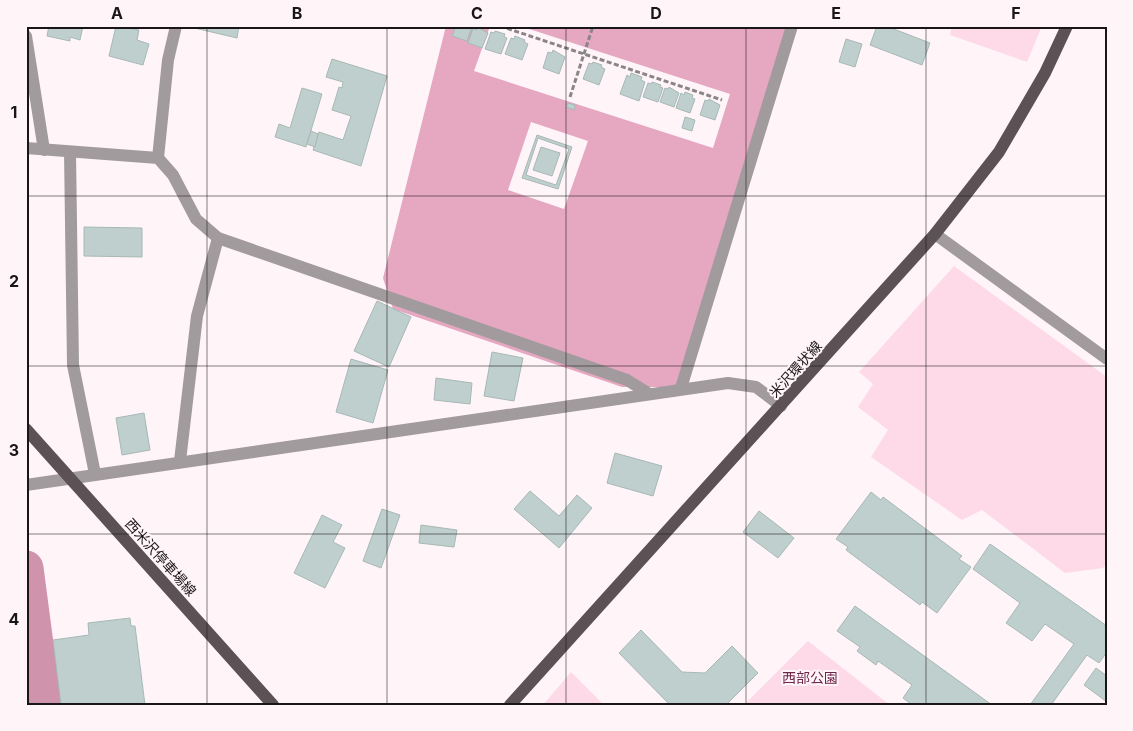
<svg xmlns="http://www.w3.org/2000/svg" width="1133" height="731" font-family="Inter,'Noto Sans JP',sans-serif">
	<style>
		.green { fill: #fedae8 }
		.forest { fill: #e6a7c1; fill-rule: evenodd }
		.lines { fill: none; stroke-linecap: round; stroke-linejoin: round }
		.river { stroke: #d093ac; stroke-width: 35 }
		.building { fill: #becfcd; stroke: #a7b8b5; fill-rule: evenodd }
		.path { stroke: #8c8588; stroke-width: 3; stroke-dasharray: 5 2.5; stroke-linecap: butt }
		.minor { stroke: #a29b9e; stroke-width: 12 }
		.major { stroke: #5c5155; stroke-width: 12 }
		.grid { fill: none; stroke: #1a1517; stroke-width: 1; stroke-opacity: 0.55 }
		.labels { text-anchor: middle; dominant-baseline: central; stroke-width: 4; stroke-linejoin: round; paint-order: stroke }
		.street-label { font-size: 14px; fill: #1a1517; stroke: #fff5f9 }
		.park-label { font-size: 14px; fill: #6e2549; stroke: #fff5f9 }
		.neatline { fill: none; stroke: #1a1517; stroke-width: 2 }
		.grid-label { font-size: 16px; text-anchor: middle; font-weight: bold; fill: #1a1517 }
	</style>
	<rect width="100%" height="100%" fill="#fff5f9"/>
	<g class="green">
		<path d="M952 26H1042L1027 62 950 35Z"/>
		<path d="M954 266 1107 377V563L1103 568 1065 573 982 510 962 520 871 457 888 430 858 407 873 384 859 372Z"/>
		<path d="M808 641 890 705H744Z"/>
		<path d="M571 672 604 705H543Z"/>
	</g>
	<path class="forest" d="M446 26H490L474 71 713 148 730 94 520 26H787L680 387H622L393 309 383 278ZM531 122 588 141 564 209 508 190Z"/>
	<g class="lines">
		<path class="river" d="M26 568 44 705"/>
	</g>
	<g class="building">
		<path d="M49 26H83L80 40 70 37V41L47 36Z"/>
		<path d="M116 26 139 30 137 40 149 44 143 65 109 56Z"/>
		<path d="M186 26H239L237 38Z"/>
		<path d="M456 26 472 27 467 41 452 36Z"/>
		<path d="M877 26H886L930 43 922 65 870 45Z"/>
		<path d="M477 27 488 33 482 48 468 43 473 28 476 30Z"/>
		<path d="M495 31 505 34 504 37 507 38 501 54 485 49 491 32 494 33Z"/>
		<path d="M515 36 525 40 524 42 528 44 522 60 505 54 511 38 514 39Z"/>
		<path d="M846 39 862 44 855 67 839 62Z"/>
		<path d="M553 50 565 57 559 74 543 68 548 52 552 53Z"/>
		<path d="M332 59 387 76 361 166 313 150 319 132 343 140 351 116 332 110 339 87 342 88 343 82 326 77Z"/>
		<path d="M593 62 602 65 601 67 605 69 599 85 583 79 589 63 592 64Z"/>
		<path d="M631 73 642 77 641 80 645 82 639 101 620 94 627 75 630 77Z"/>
		<path d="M652 82 661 85 660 87 663 88 658 102 643 97 648 83 651 84Z"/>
		<path d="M669 87 679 93 674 107 660 102 665 88 668 89Z"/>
		<path d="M302 88 322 94 306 147 275 137 279 124 290 128Z"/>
		<path d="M685 92 693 95 692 98 695 99 690 113 676 108 681 93 684 95Z"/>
		<path d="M709 99 720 105 715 120 700 115 705 100 708 101Z"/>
		<path d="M568 103 575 105 574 110 566 107Z"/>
		<path d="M685 117 695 120 692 131 682 128Z"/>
		<path d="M311 131 318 134 315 147 307 144Z"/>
		<path d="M537 135 572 147 558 189 522 178ZM538 138 569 149 556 185 526 175Z"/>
		<path d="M541 147 560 153 552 176 533 170Z"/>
		<path d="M84 227 142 228V257L84 256Z"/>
		<path d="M377 301 411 317 389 367 354 351Z"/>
		<path d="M492 352 523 358 514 401 484 396Z"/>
		<path d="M351 359 388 370 373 423 336 412Z"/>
		<path d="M436 378 472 383 470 404 434 400Z"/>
		<path d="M144 413 150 450 122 455 116 418Z"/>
		<path d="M615 453 662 466 653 496 607 483Z"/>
		<path d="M530 491 559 516 577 495 592 508 559 548 514 509Z"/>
		<path d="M871 492 881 500 883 497 962 556 959 559 971 567 937 613 922 602 920 605 846 550 848 547 836 539Z"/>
		<path d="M382 509 400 515 381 568 363 561Z"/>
		<path d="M759 511 794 538 778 558 743 532Z"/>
		<path d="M322 515 342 525 333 542 345 548 325 588 294 573Z"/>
		<path d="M421 525 457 530 454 547 419 543Z"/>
		<path d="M990 544 1107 626V652L1099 663 1087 655 1051 705H1030L1074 644 1045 624 1032 641 1006 623 1020 603 973 569Z"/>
		<path d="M855 606 992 705H912L903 698 912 685 878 661 876 665 857 651 860 647 837 631Z"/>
		<path d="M130 618 131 626H135L145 705H61L53 640 89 635 88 623Z"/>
		<path d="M641 630 682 672 705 673 732 646 758 673 726 705H670L619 653Z"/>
		<path d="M1096 668 1107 676V702L1084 685Z"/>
	</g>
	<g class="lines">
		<g class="path">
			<path d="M500 26 722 100"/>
			<path d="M570 97 593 26"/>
		</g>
		<g class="minor">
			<path d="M26 36 44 150"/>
			<path d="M26 148 158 158 173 175 196 219 218 238 627 380 648 393"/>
			<path d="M70 152 73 365 95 474"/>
			<path d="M158 158 168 60 176 26"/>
			<path d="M935 234 1107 359"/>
			<path d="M681 388 792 26"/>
			<path d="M180 461 197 316 218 238"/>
			<path d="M26 485 728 383 756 387 781 406"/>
		</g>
		<g class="major">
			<path d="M26 429 273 705"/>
			<path d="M510 705 935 234 999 152 1045 73 1067 26"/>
		</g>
	</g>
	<path class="grid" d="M207 26V705M387 26V705M566 26V705M746 26V705M926 26V705M26 196H1107M26 366H1107M26 534H1107"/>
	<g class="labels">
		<g class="street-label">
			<text transform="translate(795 369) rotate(-48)">米沢環状線</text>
			<text transform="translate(161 557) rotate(48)">西米沢停車場線</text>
		</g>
		<g class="park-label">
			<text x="810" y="677">西部公園</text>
		</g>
	</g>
	<rect width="1133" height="731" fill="none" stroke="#fff5f9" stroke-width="55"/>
	<rect x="28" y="28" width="1078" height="676" class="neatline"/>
	<g class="grid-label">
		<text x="117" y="19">A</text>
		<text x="297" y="19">B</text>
		<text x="477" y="19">C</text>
		<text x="656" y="19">D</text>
		<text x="836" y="19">E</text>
		<text x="1016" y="19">F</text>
		<text x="14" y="118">1</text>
		<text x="14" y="287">2</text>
		<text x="14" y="456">3</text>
		<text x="14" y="625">4</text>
	</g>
</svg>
